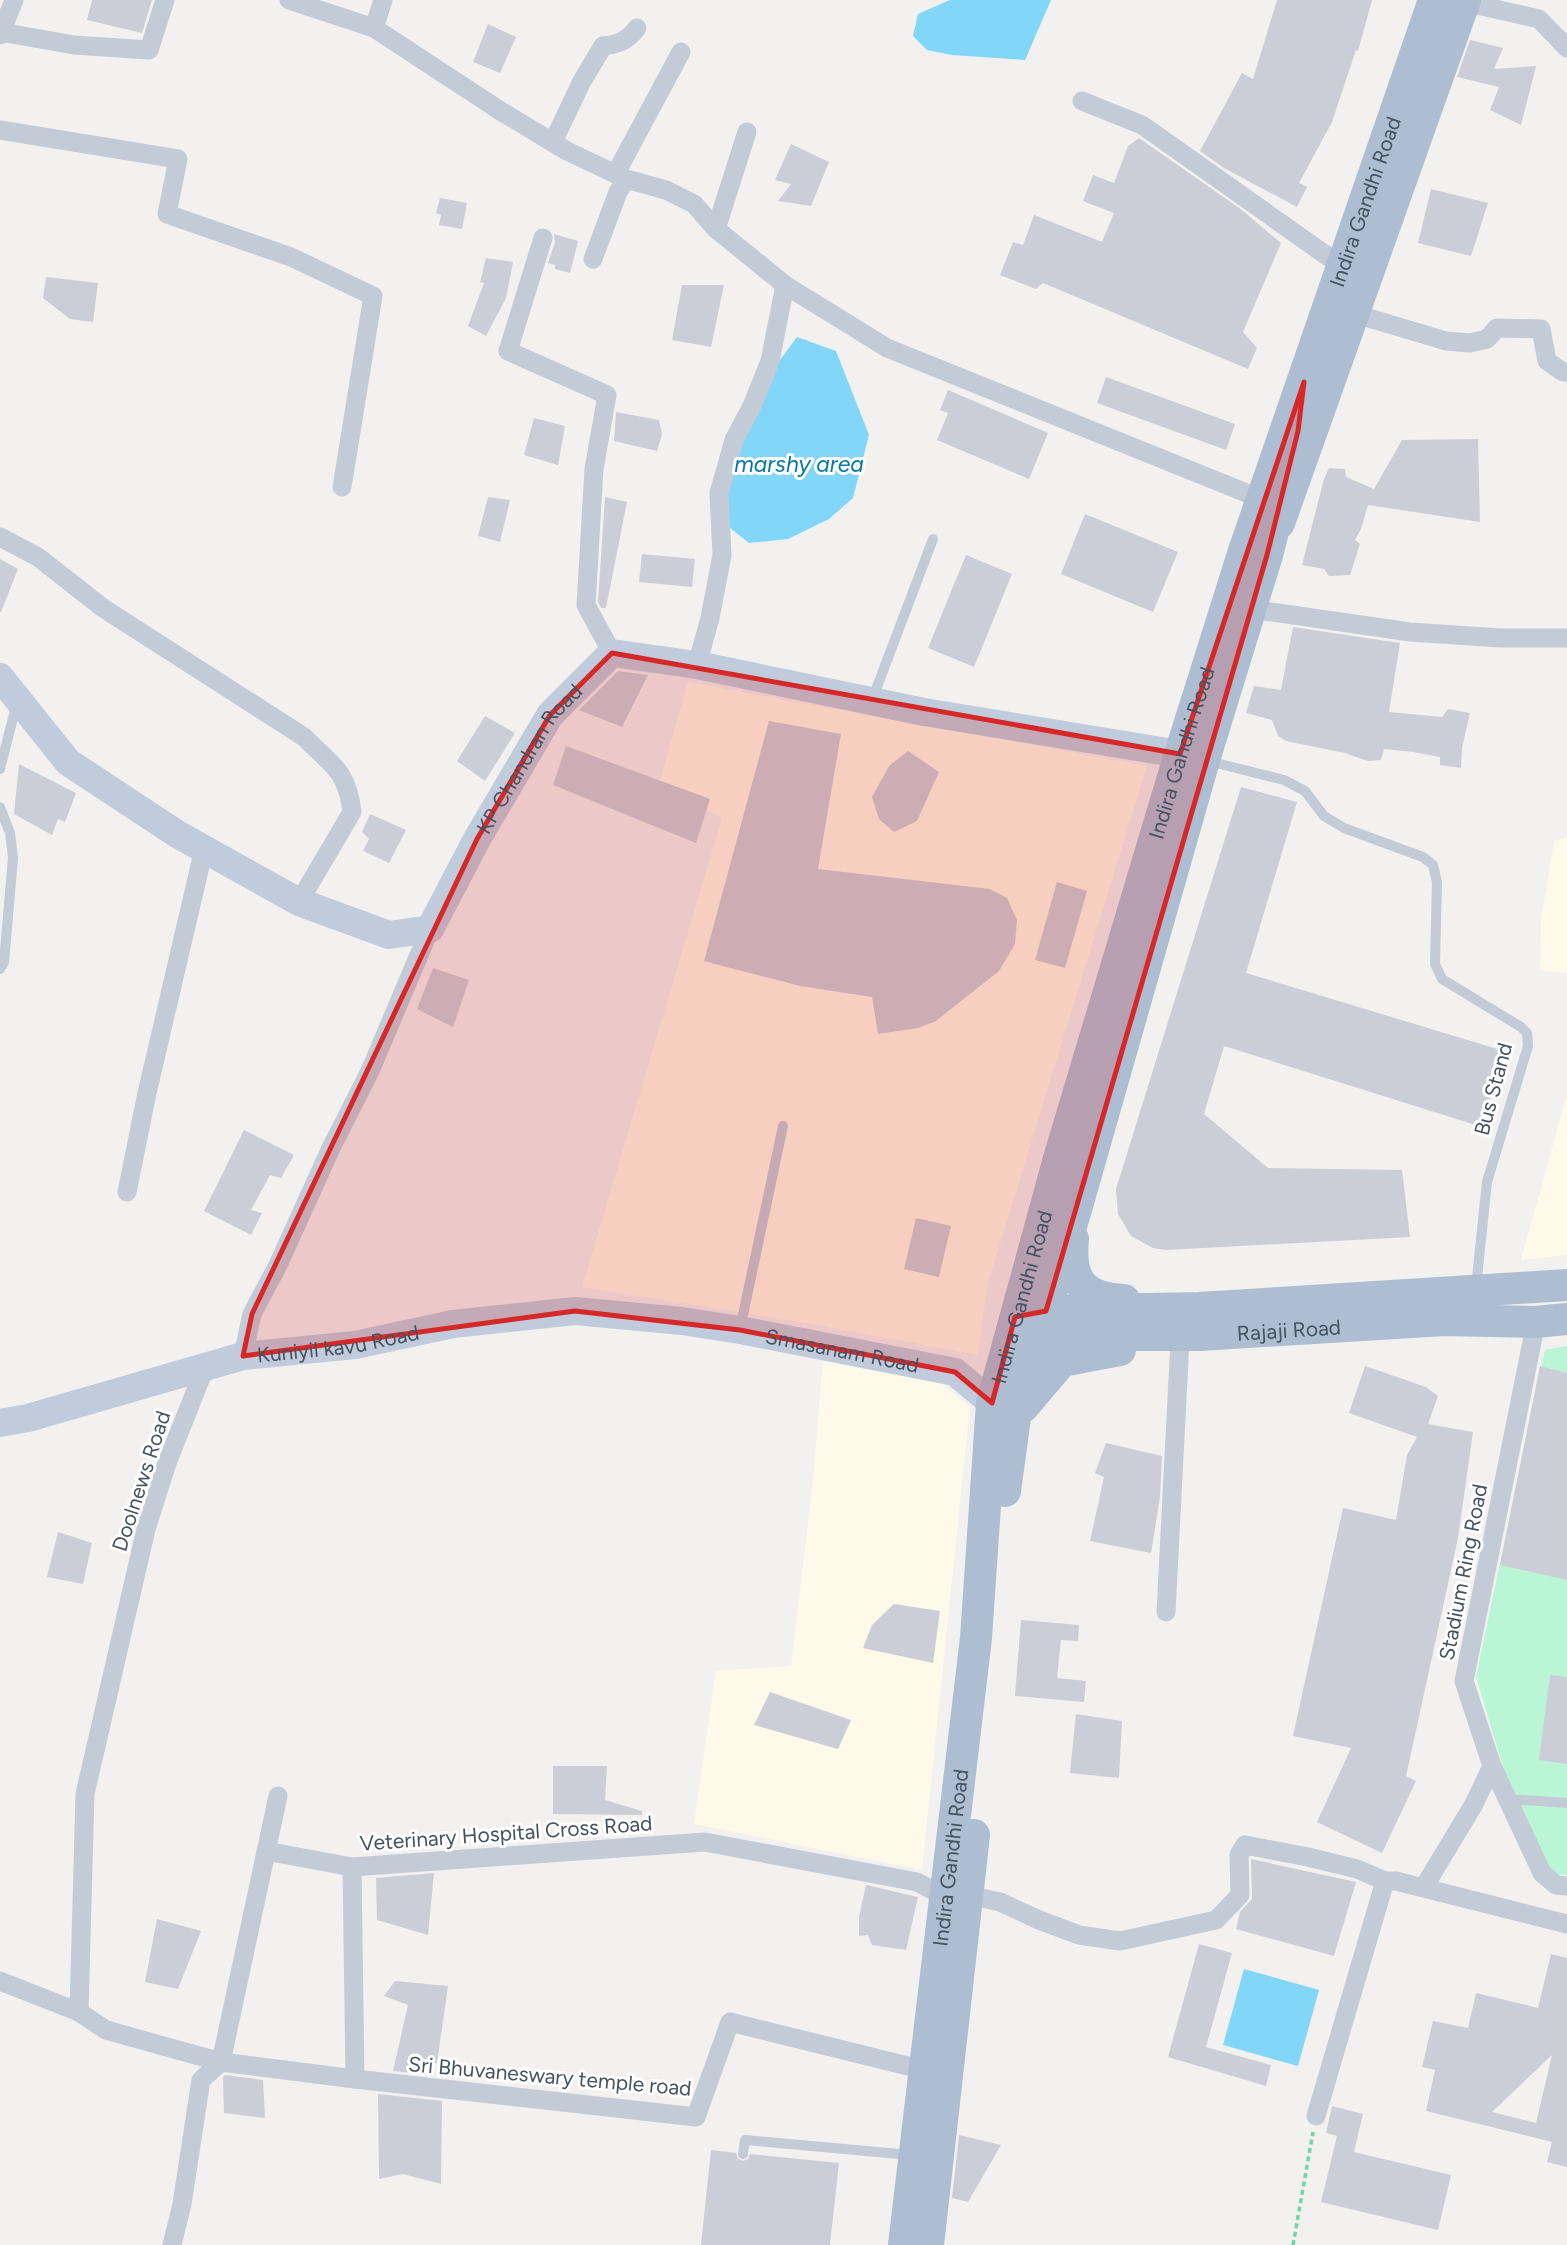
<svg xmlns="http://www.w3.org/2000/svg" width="1567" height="2245" font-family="Figtree,sans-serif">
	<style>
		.commercial { fill: #fef9e8 }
		.green { fill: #baf5d5 }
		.water { fill: #82d6f7 }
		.building { fill: #cbced6; fill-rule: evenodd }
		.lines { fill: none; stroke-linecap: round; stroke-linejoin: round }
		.path { stroke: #6dd7aa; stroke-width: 3.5; stroke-dasharray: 5 3.5; stroke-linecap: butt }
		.lane { stroke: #c2cbd6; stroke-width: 10 }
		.street { stroke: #c2cbd6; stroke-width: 19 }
		.secondary { stroke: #c0cbdb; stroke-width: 28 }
		.primary { stroke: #adbdd2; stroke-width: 32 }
		.marked { fill: #d62828; fill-opacity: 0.2; stroke: #d62828; stroke-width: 5; stroke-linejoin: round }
		.labels { text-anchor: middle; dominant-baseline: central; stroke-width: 6; stroke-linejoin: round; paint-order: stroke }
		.street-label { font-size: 21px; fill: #455260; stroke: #fff }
		.water-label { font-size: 23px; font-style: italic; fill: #0279a8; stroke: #fff }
	</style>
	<rect width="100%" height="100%" fill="#f3f0f0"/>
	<g class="commercial">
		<path d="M688 682 1147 766 988 1283 978 1355 812 1324 582 1287 722 818 659 784Z"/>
		<path d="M1567 837V973L1540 971 1541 920 1554 841Z"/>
		<path d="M1567 1094V1255L1521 1260Z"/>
		<path d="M823 1357 933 1377 970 1406 922 1870 694 1824 716 1671 791 1666 813 1481Z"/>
	</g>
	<path class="green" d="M1567 1346V1875L1551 1874 1504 1770 1476 1677 1545 1350Z"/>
	<g class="water">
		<path d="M950 0H1051L1025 60 952 55 927 50 913 36 918 14Z"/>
		<path d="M797 337 836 351 869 435 853 498 829 519 788 539 749 543 730 528 727 496 736 459 774 368Z"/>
		<path d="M1244 1969 1319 1990 1298 2066 1223 2045Z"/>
	</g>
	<g class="building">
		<path d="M92 0H152L142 33 87 20Z"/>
		<path d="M1277 0H1372L1358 51 1356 50 1332 122 1299 183 1307 187 1297 207 1224 168 1200 151 1242 73 1253 79Z"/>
		<path d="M488 24 516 37 500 73 473 62Z"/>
		<path d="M1470 40 1503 48 1494 69 1536 66 1521 125 1490 110 1499 87 1457 77Z"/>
		<path d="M1139 138 1242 210 1281 243 1243 332 1257 348 1248 369 1043 283 1036 289 1000 275 1013 242 1023 245 1034 215 1102 242 1114 213 1083 201 1093 175 1114 183 1128 146Z"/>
		<path d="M791 144 829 162 811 206 778 201 791 184 775 180Z"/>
		<path d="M1431 189 1488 203 1471 256 1418 243Z"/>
		<path d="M440 198 467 203 462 229 439 225 441 215 436 213Z"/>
		<path d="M554 234 578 241 570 273 555 269V265L548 263 555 242Z"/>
		<path d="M486 258 513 262 506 298 486 336 468 326 484 283 480 282Z"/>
		<path d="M46 277 98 283 93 322 70 319 43 298Z"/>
		<path d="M682 285H724L711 347 672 340Z"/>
		<path d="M1106 377 1235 424 1226 450 1097 403Z"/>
		<path d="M948 390 1048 433 1029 479 937 440 948 413 940 410Z"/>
		<path d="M616 412 659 420 662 434 657 451 614 441Z"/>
		<path d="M534 418 565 426 558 465 524 455Z"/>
		<path d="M1478 439 1480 522 1368 505 1361 529 1355 540 1360 544 1350 575 1329 576 1324 569 1302 565 1324 479 1329 468 1345 469 1346 477 1374 489 1402 440Z"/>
		<path d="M488 497 510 500 500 542 478 536Z"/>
		<path d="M605 497 627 502 606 608H601L598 602Z"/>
		<path d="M1085 514 1178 552 1153 612 1061 574Z"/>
		<path d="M642 554 695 559 692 587 639 582Z"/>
		<path d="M966 555 1012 574 974 667 928 648Z"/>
		<path d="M0 559 18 569 1 612H0Z"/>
		<path d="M1293 627 1400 643 1389 712 1442 717 1448 709 1470 713 1462 748 1461 768 1440 765V757L1413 752 1384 749 1381 760 1368 761 1345 753 1286 741 1278 736 1272 720 1246 713 1254 686 1281 690Z"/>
		<path d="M618 671 648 675 622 727 579 710Z"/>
		<path d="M485 716 515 733 485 781 457 761Z"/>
		<path d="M769 721 841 734 818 869 990 889 1007 898 1017 920 1015 944 999 971 936 1021 918 1028 878 1034 872 997 800 986 704 961Z"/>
		<path d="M566 746 710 799 696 843 553 785Z"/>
		<path d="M908 751 939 772 917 821 894 832 879 819 872 797 889 766Z"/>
		<path d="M19 764 76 793 65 822 58 819 52 835 14 814Z"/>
		<path d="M1241 787 1297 802 1246 973 1504 1051 1482 1127 1224 1046 1204 1114 1268 1168 1402 1170 1410 1237 1166 1250 1153 1248 1131 1236 1118 1214 1116 1189Z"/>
		<path d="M370 814 406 830 389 863 363 851 369 839 362 832Z"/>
		<path d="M1057 882 1087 891 1065 968 1035 960Z"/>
		<path d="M433 968 469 980 453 1027 417 1009Z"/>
		<path d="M244 1130 294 1155 281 1178 270 1175 251 1210 262 1213 251 1235 204 1211Z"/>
		<path d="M916 1218 951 1226 939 1277 904 1269Z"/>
		<path d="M1365 1366 1426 1387 1438 1396 1428 1424 1473 1432 1458 1538 1406 1776 1416 1781 1382 1853 1317 1822 1351 1748 1293 1736 1343 1508 1396 1520 1407 1455 1417 1437 1349 1413Z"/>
		<path d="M1540 1366 1567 1373V1580L1500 1565Z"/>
		<path d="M1106 1443 1162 1456 1160 1497 1151 1553 1090 1541 1104 1477 1095 1473Z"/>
		<path d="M58 1532 92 1543 83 1584 47 1577Z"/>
		<path d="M894 1604 940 1611 933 1663 863 1648 872 1625Z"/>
		<path d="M1021 1620 1079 1625 1078 1641 1061 1640 1057 1678 1086 1681 1084 1702 1015 1696Z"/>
		<path d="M1550 1675 1567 1677V1764L1539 1760Z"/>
		<path d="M770 1692 851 1720 838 1749 754 1725Z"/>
		<path d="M1076 1714 1122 1721 1119 1778 1070 1773Z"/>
		<path d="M553 1766H607L605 1800 642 1811V1815L553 1814Z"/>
		<path d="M1251 1859 1356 1882 1334 1956 1236 1929 1240 1912 1252 1899Z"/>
		<path d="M434 1873 428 1935 377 1920 376 1878Z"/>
		<path d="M866 1885 918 1897 906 1950 872 1945 868 1935 859 1936V1917Z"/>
		<path d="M157 1919 201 1931 178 1989 145 1982Z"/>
		<path d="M1199 1944 1232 1953 1206 2047 1271 2065 1266 2086 1168 2057Z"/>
		<path d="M1551 1954 1567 1958V2167L1547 2162 1552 2142 1426 2111 1435 2070 1422 2067 1433 2021 1468 2028 1476 1993 1538 2008ZM1552 2055 1536 2123 1492 2112Z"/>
		<path d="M395 1981 448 1986 437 2063 425 2064 423 2074 393 2071 408 2005 384 1996Z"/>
		<path d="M225 2075 263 2080 265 2118 224 2113 223 2077Z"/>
		<path d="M378 2094 442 2101 441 2184 403 2174 379 2179Z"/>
		<path d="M1332 2106 1363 2114 1354 2152 1451 2175 1438 2230 1321 2202 1337 2136 1326 2133Z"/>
		<path d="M959 2135 1001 2145 968 2202 952 2198Z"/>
		<path d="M711 2150 736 2153 738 2159 743 2161 748 2159 750 2154 839 2163 830 2245H701Z"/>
	</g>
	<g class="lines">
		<path class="path" d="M1293 2245 1313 2132"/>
		<g class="lane">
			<path d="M872 700 933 539"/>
			<path d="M1208 761 1284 780 1305 791 1324 816 1344 828 1423 857 1433 865 1437 882 1435 964 1442 979 1521 1027 1527 1033 1528 1046 1487 1182 1476 1287"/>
			<path d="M0 769 16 706"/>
			<path d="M0 807 10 833 13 858 4 962 0 969"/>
			<path d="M740 1329 783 1126"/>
			<path d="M1508 1799 1567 1803"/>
			<path d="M743 2154 745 2140 910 2155"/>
		</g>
		<g class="street">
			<path d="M289 0 374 28 499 110 567 151 626 179 666 190 694 204 716 229 785 285 887 348 1249 494"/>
			<path d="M1464 2 1539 19 1567 48"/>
			<path d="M374 28 383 0"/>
			<path d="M1 32 74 45 149 50 165 0"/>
			<path d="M0 35 14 0"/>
			<path d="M1082 101 1142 125 1330 258"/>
			<path d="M0 130 178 159 167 214 291 257 373 296 342 487"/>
			<path d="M553 142 582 81 603 46C619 44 627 41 637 28"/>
			<path d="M616 173 681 52"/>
			<path d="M716 229 747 132"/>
			<path d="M543 238 508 351 607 395 594 469 586 605 612 653"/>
			<path d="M593 259 618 192 626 179"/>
			<path d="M1352 313 1446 341 1470 343 1487 339 1497 328 1541 329 1547 361 1563 372H1567"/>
			<path d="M0 537 38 557 103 608 304 737C331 765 347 769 352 812L299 902"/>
			<path d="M1251 609 1410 632 1501 638H1567"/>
			<path d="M697 665 710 618 722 555 719 493 734 440 752 406 770 361 785 285"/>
			<path d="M127 1192 147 1093 204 849"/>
			<path d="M1536 1322 1464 1681 1492 1766 1542 1873 1556 1885 1567 1886"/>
			<path d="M243 1356 252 1314 278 1265 331 1148 370 1071 430 929"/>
			<path d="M206 1365 167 1463 146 1529 85 1794 79 2012 106 2030 221 2062 278 1796"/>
			<path d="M1166 1612 1180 1340"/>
			<path d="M266 1851 352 1867"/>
			<path d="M1424 1887 1474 1804 1492 1766"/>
			<path d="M968 1895 1000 1902 1039 1920 1079 1935 1120 1941 1216 1920 1240 1895 1239 1855 1245 1845 1308 1857 1357 1869 1385 1881"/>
			<path d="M0 1981 79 2012"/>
			<path d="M355 2079 696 2117 730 2022 924 2070"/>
			<path d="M1316 2116 1385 1881H1396L1567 1924"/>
			<path d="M172 2245 182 2204 201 2080 221 2062 355 2079 352 1867 705 1842 917 1882 945 1897"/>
		</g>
		<g class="secondary">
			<path id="s1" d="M0 677 68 762 177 834 299 902 389 935 430 929 477 839 550 715 612 653 697 665 924 712 1180 754"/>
			<path id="s2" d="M0 1423 28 1418 243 1356 355 1345 453 1324 575 1311 682 1321 740 1330 955 1372 992 1403"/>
		</g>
		<g class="primary">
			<path d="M1279 523 1465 0"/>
			<path d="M1073 1239C1069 1280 1082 1298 1124 1300"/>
			<path d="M1026 1315 1046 1311 1199 1308 1567 1285"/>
			<path id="s3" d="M1023 1323 1039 1335H1200L1444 1320 1536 1322 1567 1319"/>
			<path d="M1023 1407 1062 1361 1120 1350"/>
			<path d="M1005 1491 1015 1417 1028 1370 1077 1206 1204 760 1267 555 1281 500"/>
			<path id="s4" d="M904 2245 976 1638 992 1403 1060 1155 1180 754 1243 554 1434 0"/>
			<path d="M928 2245 974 1835"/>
		</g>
	</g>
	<path class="marked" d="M1304 382 1298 431 1267 555 1046 1311 1015 1317 992 1403 955 1372 740 1330 575 1311 243 1356 252 1314 477 839 550 715 612 653 1180 754Z"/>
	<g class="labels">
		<g class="street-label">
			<text stroke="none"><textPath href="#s4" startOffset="2105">Indira Gandhi Road</textPath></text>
			<text stroke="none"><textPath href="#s4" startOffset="1524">Indira Gandhi Road</textPath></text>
			<text stroke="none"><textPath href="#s1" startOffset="714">KP Chandran Road</textPath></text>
			<text transform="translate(1493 1089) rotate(-75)">Bus Stand</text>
			<text stroke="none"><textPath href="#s4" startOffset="957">Indira Gandhi Road</textPath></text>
			<text stroke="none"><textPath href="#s3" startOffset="270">Rajaji Road</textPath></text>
			<text stroke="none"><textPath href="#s2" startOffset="348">Kuniyil kavu Road</textPath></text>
			<text stroke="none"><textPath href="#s2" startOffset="858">Smasanam Road</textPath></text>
			<text transform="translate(141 1481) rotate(-72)">Doolnews Road</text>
			<text transform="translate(1463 1572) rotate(-79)">Stadium Ring Road</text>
			<text transform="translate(506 1833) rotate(-4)">Veterinary Hospital Cross Road</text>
			<text stroke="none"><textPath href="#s4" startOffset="390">Indira Gandhi Road</textPath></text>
			<text transform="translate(550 2076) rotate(5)">Sri Bhuvaneswary temple road</text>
		</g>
		<g class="water-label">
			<text x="799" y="464">marshy area</text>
		</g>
	</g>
</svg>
